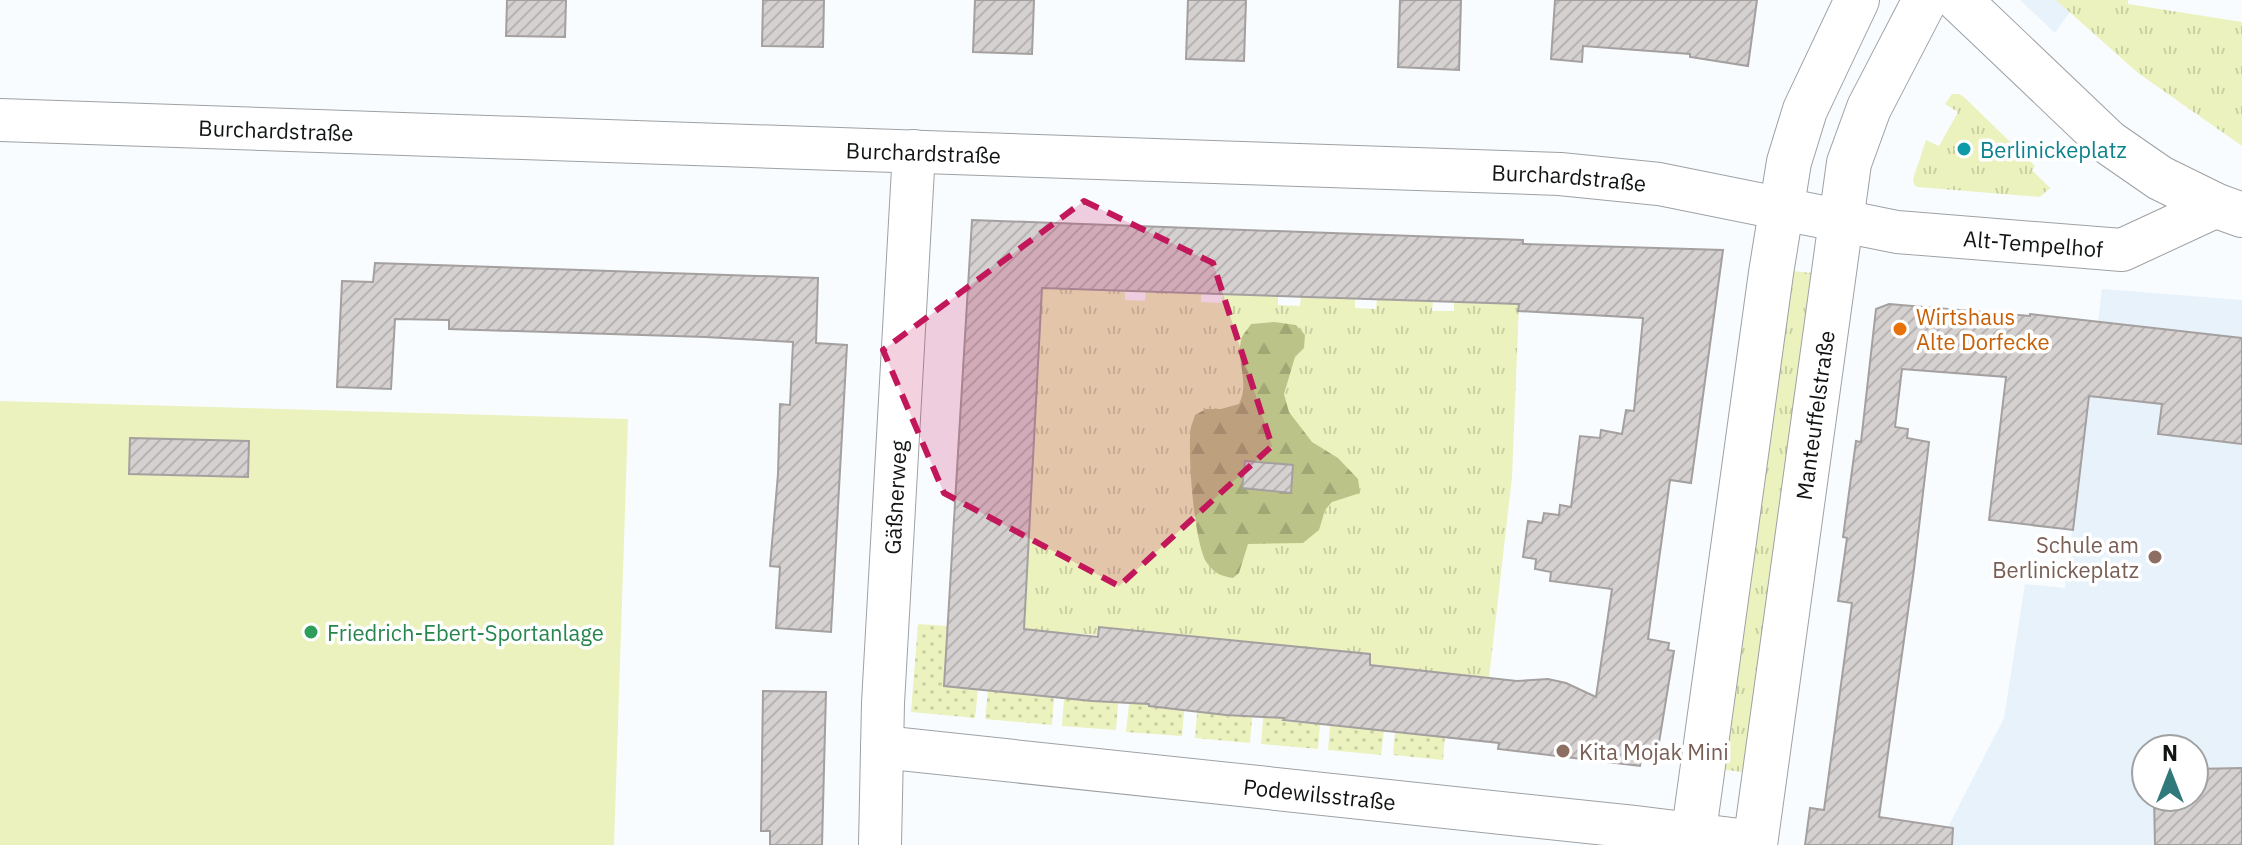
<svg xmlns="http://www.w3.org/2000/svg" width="2242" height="845" font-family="'IBM Plex Sans',sans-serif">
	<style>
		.built { fill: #e8f2fa; fill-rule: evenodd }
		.grass { fill: url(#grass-tufts) }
		.forest { fill: url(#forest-firs) }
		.park { fill: #ebf2be }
		.garden { fill: url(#garden-dots) }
		.building { fill: url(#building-hatch); stroke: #a4a09f; stroke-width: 2; fill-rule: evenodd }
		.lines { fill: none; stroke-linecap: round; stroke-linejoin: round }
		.street-casing { stroke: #9ea1a4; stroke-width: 44 }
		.secondary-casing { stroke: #9ea1a4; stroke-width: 46 }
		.street { stroke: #fff; stroke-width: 42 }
		.secondary { stroke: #fff; stroke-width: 44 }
		.marked { fill: #c2185b; fill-opacity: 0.2; stroke: #c2185b; stroke-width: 6; stroke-dasharray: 16 10; stroke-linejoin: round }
		.culture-dot { fill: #0f9aa8; stroke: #fff; stroke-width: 3 }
		.food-dot { fill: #e8710a; stroke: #fff; stroke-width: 3 }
		.education-dot { fill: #8d6e63; stroke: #fff; stroke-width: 3 }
		.leisure-dot { fill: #2e9e5b; stroke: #fff; stroke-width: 3 }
		.labels { text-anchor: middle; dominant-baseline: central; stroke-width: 7; stroke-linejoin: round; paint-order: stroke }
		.street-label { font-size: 22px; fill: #121414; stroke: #fff }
		.culture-label { font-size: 22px; fill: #0d838f; stroke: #fff; text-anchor: start }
		.food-label { font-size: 22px; fill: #c56008; stroke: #fff; text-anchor: start }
		.education-label { font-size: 22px; fill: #785e54; stroke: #fff; text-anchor: end }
		.leisure-label { font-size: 22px; fill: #27864d; stroke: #fff; text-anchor: start }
	</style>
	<defs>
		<pattern id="grass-tufts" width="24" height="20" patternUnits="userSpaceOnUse" patternTransform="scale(2)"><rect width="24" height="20" fill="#ebf2be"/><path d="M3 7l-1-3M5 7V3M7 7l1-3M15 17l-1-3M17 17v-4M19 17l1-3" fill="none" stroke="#c8cfa2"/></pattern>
		<pattern id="forest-firs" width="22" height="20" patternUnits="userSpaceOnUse" patternTransform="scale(2)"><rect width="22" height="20" fill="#bcc388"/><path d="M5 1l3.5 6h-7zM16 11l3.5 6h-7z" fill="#a1a774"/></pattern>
		<pattern id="garden-dots" width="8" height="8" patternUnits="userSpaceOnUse" patternTransform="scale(2)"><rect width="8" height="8" fill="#ebf2be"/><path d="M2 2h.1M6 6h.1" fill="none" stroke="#c8cfa2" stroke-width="1.8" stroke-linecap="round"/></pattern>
		<pattern id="building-hatch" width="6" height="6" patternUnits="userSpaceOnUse" patternTransform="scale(2)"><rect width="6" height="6" fill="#d5d1d0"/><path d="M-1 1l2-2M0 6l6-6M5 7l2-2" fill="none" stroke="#b6b3b2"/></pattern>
	</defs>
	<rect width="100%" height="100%" fill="#f9fcff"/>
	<g class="built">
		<path d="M2020 0H2078L2055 33Z"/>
		<path d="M2102 289 2242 300V845H1945L1948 827 2004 718 2025 584 2065 588ZM2146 749H2194V797H2146Z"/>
	</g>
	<g class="grass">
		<path d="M2056 0H2128V4L2242 22V146L2138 73Z"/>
		<path d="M1952 94H1959L1964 97 2035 166 2032 170 2050 188 2040 197 1917 187 1914 184 1913 179 1926 140 1939 146 1958 112 1945 104Z"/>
		<path d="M1794 271 1811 273 1743 772 1725 770Z"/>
		<path d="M1023 278 1125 290V300L1145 301 1146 291 1201 293V302L1222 303 1223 294 1278 295V305L1300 306 1301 296 1355 298V308L1376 309 1377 299 1433 301 1432 311H1454V302L1519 304 1512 477 1489 678 1370 665V654L1042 631 1005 635 1032 469 1033 448 1025 408H1036L1037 387Z"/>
	</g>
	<path class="forest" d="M1274 322 1296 325 1305 335 1304 348 1295 357 1284 394 1289 412 1312 442 1338 458 1358 479 1360 493 1332 502 1325 510 1319 530 1303 543 1248 544 1239 573 1233 578C1221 576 1215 574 1207 563 1194 545 1187 450 1191 427 1192 423 1194 419 1195 415L1206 409H1221L1239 404C1250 382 1236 362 1241 340 1242 335 1248 329 1251 324Z"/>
	<path class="park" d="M0 401 628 419 614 845H0Z"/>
	<g class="garden">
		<path d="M918 624 948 626 944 686 978 690 975 718 911 712Z"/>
		<path d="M988 691 1054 697 1052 725 985 719Z"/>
		<path d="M1119 692 1116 730 1062 726 1064 698Z"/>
		<path d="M1130 694 1150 696 1149 707 1170 709 1171 698 1185 700 1182 736 1126 732Z"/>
		<path d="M1198 701C1221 716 1228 720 1253 707L1250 743 1195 738Z"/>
		<path d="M1264 708 1284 710V721L1304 723 1321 714 1318 749 1261 744Z"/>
		<path d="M1331 715 1384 730 1381 755 1328 750Z"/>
		<path d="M1395 732 1445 737 1443 760 1393 755Z"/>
	</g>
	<g class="building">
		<path d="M507 0H566L565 37 506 36Z"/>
		<path d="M763 0H824L823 47 762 46Z"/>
		<path d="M975 0H1034L1032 54 973 52Z"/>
		<path d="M1188 0H1246L1244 61 1186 59Z"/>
		<path d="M1400 0H1461L1459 70 1398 67Z"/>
		<path d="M1555 0H1757L1748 66 1690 57V54L1583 46 1582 62 1551 59Z"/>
		<path d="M972 220 1523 240V244L1723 250 1691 483 1670 480 1648 639 1669 643 1668 650 1674 651 1656 761 1641 760 1640 766 1498 749 1499 743 1283 720 1284 718 1226 715 1149 706V704L1092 701 944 686ZM1042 288 1519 304 1518 311 1643 318 1634 411 1626 410 1622 434 1601 430 1600 438 1580 436 1571 507 1560 505 1559 515 1544 513 1542 523 1528 521 1523 557 1536 559 1535 569 1551 572 1550 581 1612 589 1596 697 1566 683 1548 679 1517 681 1370 665V654L1099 627 1098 637 1024 629Z"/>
		<path d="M375 263 818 278 816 343 847 345 831 632 776 628 780 567 770 566 778 474 780 404 790 405 793 342 705 337 449 329V320L395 319 391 389 337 387 342 281 373 282Z"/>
		<path d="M1889 304 2030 316V314L2242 338V444L2158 434 2162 404 2089 396 2073 530 1989 520 2006 377 1902 369 1895 427 1908 429 1907 438 1929 442 1914 569 1879 817 1953 828 1952 845H1805L1810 808 1824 810 1852 603 1838 601 1847 538 1843 537 1856 441 1861 442 1876 309Z"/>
		<path d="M130 438 249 441 248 477 129 474Z"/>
		<path d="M1245 461 1293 465 1291 493 1242 488Z"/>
		<path d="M763 691 826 692 822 845H770V831H761Z"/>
		<path d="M2242 768V845H2155L2154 797H2194V769Z"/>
	</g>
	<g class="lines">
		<g class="street-casing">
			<g id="street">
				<path id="s1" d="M0 120 1560 174 1659 184 1897 232 2122 250 2217 206"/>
				<path id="s2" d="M882 747 1634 827 1756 842"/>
				<path id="s3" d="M880 845 883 703 914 151"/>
			</g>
		</g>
		<g class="secondary-casing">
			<g id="secondary">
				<path d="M1959 0 2108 142 2160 178 2217 206 2242 215"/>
				<path d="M1692 845 1771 273 1789 162 1805 110 1857 0"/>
				<path id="s4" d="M1755 845 1849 163 1869 108 1925 0"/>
			</g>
		</g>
		<use href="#street" class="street"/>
		<use href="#secondary" class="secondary"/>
	</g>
	<path class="marked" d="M1084 201 1213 263 1272 446 1119 586 944 493 883 350Z"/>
	<circle class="culture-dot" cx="1964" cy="149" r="8"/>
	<circle class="food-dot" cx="1900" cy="329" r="8"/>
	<g class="education-dot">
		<circle cx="2155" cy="557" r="8"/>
		<circle cx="1563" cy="751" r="8"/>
	</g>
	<circle class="leisure-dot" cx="311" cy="632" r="8"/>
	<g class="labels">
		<g class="street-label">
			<text stroke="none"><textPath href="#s1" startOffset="276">Burchardstraße</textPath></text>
			<text stroke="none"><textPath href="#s1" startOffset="924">Burchardstraße</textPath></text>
			<text stroke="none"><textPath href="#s1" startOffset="1570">Burchardstraße</textPath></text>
			<text stroke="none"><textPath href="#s1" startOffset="2040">Alt-Tempelhof</textPath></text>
			<text stroke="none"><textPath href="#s4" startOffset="434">Manteuffelstraße</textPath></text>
			<text stroke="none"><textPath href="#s3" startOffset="348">Gäßnerweg</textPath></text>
			<text stroke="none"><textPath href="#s2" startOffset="440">Podewilsstraße</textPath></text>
		</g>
		<g class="culture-label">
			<text x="1980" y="149">Berlinickeplatz</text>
		</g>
		<g class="food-label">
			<text x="1916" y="316">Wirtshaus<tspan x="1916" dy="25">Alte Dorfecke</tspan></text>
		</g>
		<g class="education-label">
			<text x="2139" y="544">Schule am<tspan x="2139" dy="25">Berlinickeplatz</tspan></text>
			<text x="1579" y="751" text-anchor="start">Kita Mojak Mini</text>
		</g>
		<g class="leisure-label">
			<text x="327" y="632">Friedrich-Ebert-Sportanlage</text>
		</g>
	</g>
	<g transform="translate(2170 773)"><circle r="38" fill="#ffffff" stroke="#a0a1a1" stroke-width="2"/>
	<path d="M0-6L14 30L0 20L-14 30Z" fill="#30797b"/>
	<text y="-12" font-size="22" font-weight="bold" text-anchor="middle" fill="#121414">N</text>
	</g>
</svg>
